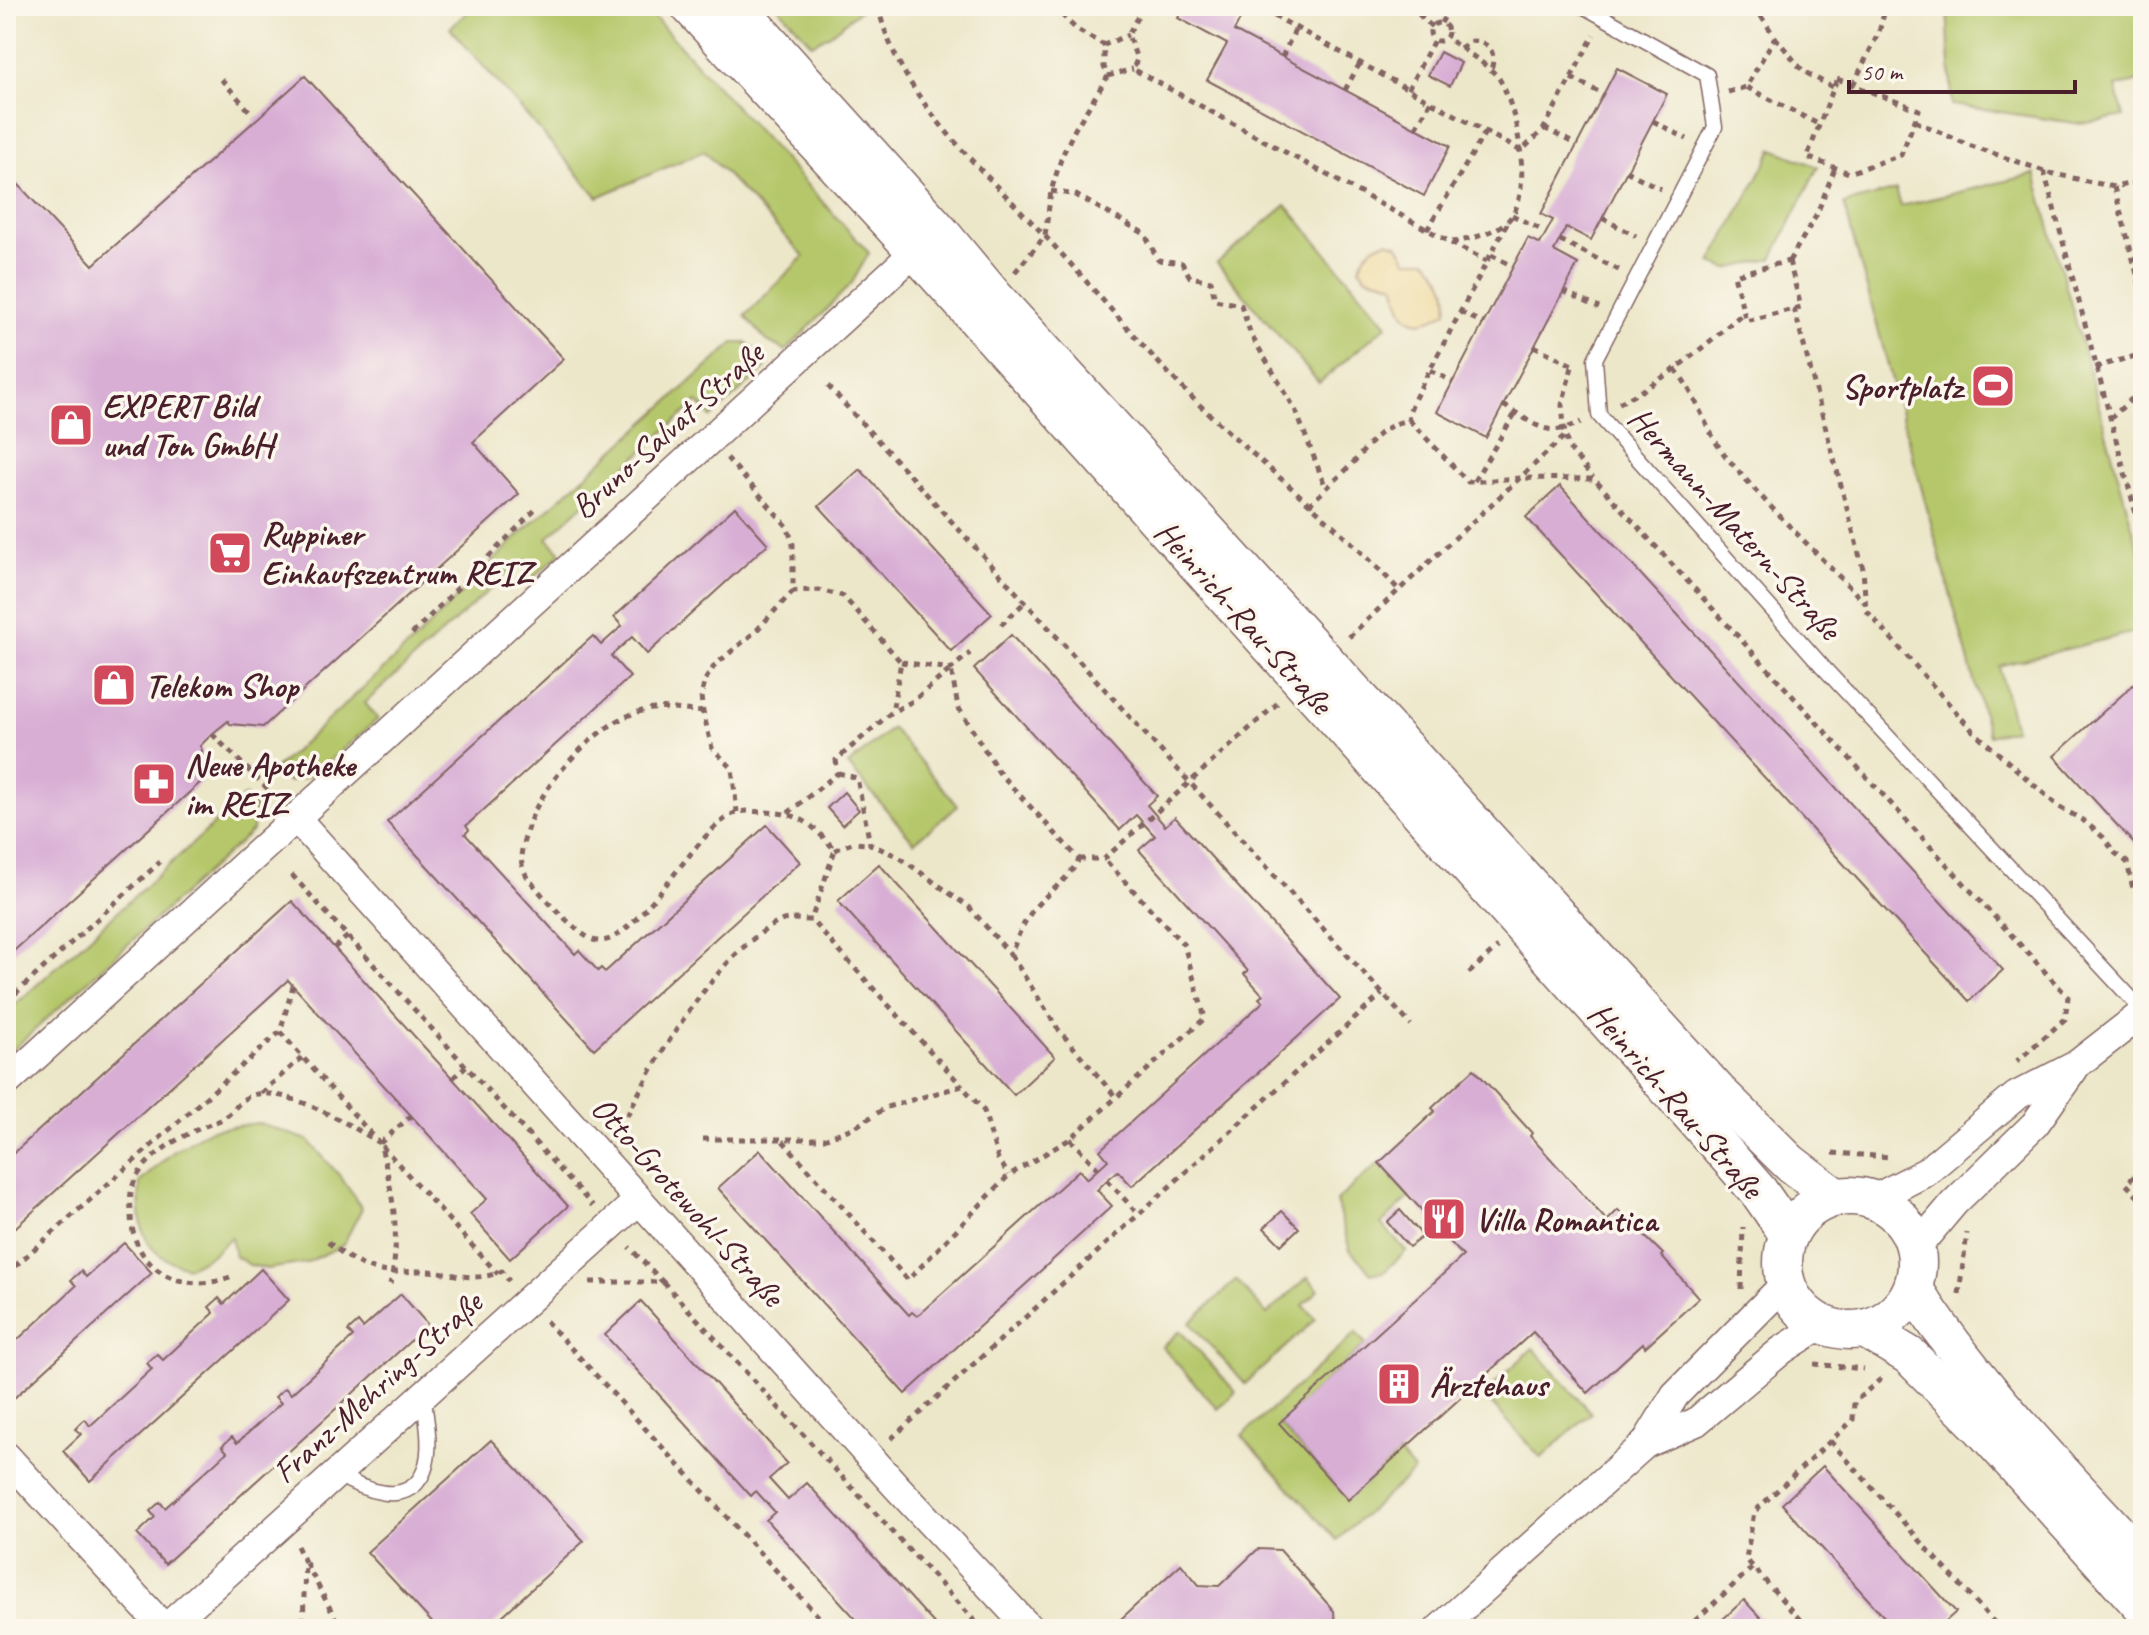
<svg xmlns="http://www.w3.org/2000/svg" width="2149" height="1635" font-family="Caveat,sans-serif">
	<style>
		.green { fill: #b5c76b; stroke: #80734b; stroke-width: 2 }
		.sand { fill: #eeda9e; stroke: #9c7c64; stroke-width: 2 }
		.building { fill: #d8aed5 }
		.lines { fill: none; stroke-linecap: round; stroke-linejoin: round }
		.lane-casing { stroke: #836563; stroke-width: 17 }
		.street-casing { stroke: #836563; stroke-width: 31 }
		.secondary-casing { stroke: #836563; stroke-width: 41 }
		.path { stroke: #836563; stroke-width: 5; stroke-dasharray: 6 6; stroke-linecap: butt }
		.lane { stroke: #fff; stroke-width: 14 }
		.street { stroke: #fff; stroke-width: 28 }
		.secondary { stroke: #fff; stroke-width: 38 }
		.labels { text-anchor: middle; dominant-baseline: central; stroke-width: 7; stroke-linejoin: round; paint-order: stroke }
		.poi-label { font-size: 34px; font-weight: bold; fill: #4a1f2b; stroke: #fbf7ec; text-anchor: start }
		.street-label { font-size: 34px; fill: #4a1f2b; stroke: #fbf7ec }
	</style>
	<rect width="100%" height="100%" fill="#fbf7ec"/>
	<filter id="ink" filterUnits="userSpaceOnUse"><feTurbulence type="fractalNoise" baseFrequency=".0125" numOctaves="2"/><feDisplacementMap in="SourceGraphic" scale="16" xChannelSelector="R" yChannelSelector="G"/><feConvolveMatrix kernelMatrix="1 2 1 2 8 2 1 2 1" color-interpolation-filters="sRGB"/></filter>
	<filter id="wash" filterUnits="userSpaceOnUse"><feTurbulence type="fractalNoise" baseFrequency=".006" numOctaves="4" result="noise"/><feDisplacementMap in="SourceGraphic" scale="32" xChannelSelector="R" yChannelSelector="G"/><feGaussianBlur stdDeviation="1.8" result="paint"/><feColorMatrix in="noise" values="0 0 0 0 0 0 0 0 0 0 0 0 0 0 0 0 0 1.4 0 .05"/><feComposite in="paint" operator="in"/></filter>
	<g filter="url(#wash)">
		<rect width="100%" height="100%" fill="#ede7ca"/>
		<g class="green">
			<path d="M474 6H644L869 253 852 283 786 351 767 341 745 316 804 256 704 151 598 197 450 28Z"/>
			<path d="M777 6H865L829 35 812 44Z"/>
			<path d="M1947 6H2143V80L2116 87 2124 116 2081 124 1952 105Z"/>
			<path d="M1773 149 1818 167 1772 259 1728 269 1711 263Z"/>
			<path d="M2035 174 2143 566V630L1999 666 2015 729 1989 736 1844 204 1896 190 1901 206Z"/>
			<path d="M1286 205 1387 325 1319 383 1217 263Z"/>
			<path d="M734 343H747L756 351 766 368 711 417 697 402 547 538 561 553 534 577 520 562 365 703 378 719 313 775 288 782 275 769 416 639 516 538Z"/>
			<path d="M892 728 958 806 914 842 848 765Z"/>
			<path d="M245 796 255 808 253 830 6 1056V1013Z"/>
			<path d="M258 1123 308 1140 340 1176 362 1208 343 1245 306 1263 267 1269 250 1265 235 1256 231 1237 213 1254 189 1267C140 1257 138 1225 140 1182L173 1152 209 1130Z"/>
			<path d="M1379 1163 1410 1197 1381 1224 1406 1251 1384 1272 1371 1273 1350 1250 1336 1201Z"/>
			<path d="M1308 1277 1319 1290 1303 1305 1316 1319 1245 1384 1190 1323 1236 1280 1267 1314Z"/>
			<path d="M1180 1331 1236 1392 1218 1409 1162 1347Z"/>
			<path d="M1356 1333 1366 1344 1279 1424 1348 1499 1399 1453 1414 1471 1337 1540 1242 1436Z"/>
			<path d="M1533 1348 1591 1413 1541 1458 1483 1394Z"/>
		</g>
		<path class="sand" d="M1387 241 1397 244 1407 260H1427C1443 276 1450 288 1447 311 1429 323 1408 330 1400 303 1397 297 1398 291 1395 284L1367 277 1359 268C1365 252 1371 247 1387 241Z"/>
		<g id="blocks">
			<g class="building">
				<path d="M1184 6H1247L1234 31 1450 146 1424 196 1207 80 1227 44 1178 18Z"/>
				<path d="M1440 52 1461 63 1450 86 1428 75Z"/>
				<path d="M1617 68 1667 94 1591 240 1566 227 1554 251 1578 264 1486 438 1437 412 1528 238 1540 244 1553 220 1541 214Z"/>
				<path d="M305 76 564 359 473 442 519 494 263 727 230 724 228 721 212 734 200 746 202 750V781L6 958V171L93 265Z"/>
				<path d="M860 469 992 614 951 651 819 506Z"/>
				<path d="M1560 486 2003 970 1969 1001 1526 517Z"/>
				<path d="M735 507 768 544 647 654 632 637 611 656 630 677 466 826 469 830 465 834 575 954 579 950 598 971 601 968 605 972 767 825 800 862 594 1049 387 822 593 636 601 645 622 626 614 617Z"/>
				<path d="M1011 635 1157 796 1147 805 1165 826 1175 817 1340 999 1132 1186 1118 1171 1107 1180 1097 1190 1112 1206 905 1394 718 1188 760 1150 909 1315 912 1312 917 1316 1079 1170 1087 1179 1108 1160 1100 1150 1263 1002 1259 998 1263 995 1244 974 1248 971 1139 850 1155 836 1136 815 1120 830 974 669Z"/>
				<path d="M2143 676V843L2138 848 2054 756Z"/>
				<path d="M844 792 859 810 842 825 827 808Z"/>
				<path d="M879 864 1055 1057 1014 1095 838 901Z"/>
				<path d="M292 901 568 1206 510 1259 470 1214 487 1199 288 980 6 1236V1160Z"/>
				<path d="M1474 1069 1532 1133 1530 1136 1607 1221 1618 1210 1663 1254 1661 1256 1699 1298 1645 1347 1643 1343 1588 1393 1533 1332 1348 1500 1279 1423 1463 1256 1379 1163 1435 1111 1432 1108Z"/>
				<path d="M1400 1210 1423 1236 1409 1247 1387 1222Z"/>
				<path d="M1282 1211 1299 1228 1281 1245 1264 1228Z"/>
				<path d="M124 1243 152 1273 14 1398 6 1390V1340L9 1337 14 1343 76 1286 71 1280 81 1271 86 1277Z"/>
				<path d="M261 1269 289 1300 90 1481 63 1451 81 1434 75 1429 85 1419 90 1426 152 1369 147 1363 157 1354 163 1360 214 1313 209 1307 219 1298 224 1304Z"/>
				<path d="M401 1294 428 1325 165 1564 137 1534 155 1517 150 1511 160 1502 165 1508 227 1452 222 1446 232 1437 237 1443 281 1403 275 1397 285 1388 291 1394 353 1337 348 1331 358 1322 363 1328Z"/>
				<path d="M641 1301 787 1463 769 1479 788 1500 807 1483 939 1629H865L766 1520 775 1512 756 1491 751 1496 605 1335Z"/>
				<path d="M491 1440 584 1541 488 1629H438L367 1552Z"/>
				<path d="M1823 1466 1956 1612 1937 1629H1895L1782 1504Z"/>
				<path d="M1258 1549 1280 1550 1334 1611 1335 1629H1110L1181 1564 1199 1585 1219 1586Z"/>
				<path d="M1744 1600 1771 1629H1712Z"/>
			</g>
		</g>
	</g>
	<g filter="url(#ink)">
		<use href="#blocks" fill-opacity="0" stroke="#836563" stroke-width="2"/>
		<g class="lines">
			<g class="lane-casing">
				<g id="lane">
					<path d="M1583 6 1707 75 1715 127 1595 359 1599 415 1823 667 2143 1011"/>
					<path d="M336 1473C360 1489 408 1510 424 1471 433 1449 426 1417 423 1395"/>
				</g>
			</g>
			<g class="street-casing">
				<g id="street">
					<path d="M296 818 896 1486 1030 1629"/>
					<path d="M6 1083 916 251"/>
					<path d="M1874 1199 1926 1172 2016 1096 2076 1065 2143 1013"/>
					<path d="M1917 1247 1954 1203 2035 1124 2074 1069"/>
					<path d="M1645 1444 1696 1422 1782 1350 1823 1324"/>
					<path d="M6 1456 165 1629"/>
					<path d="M165 1629 639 1200"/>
					<path d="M1439 1629 1645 1444 1675 1395 1786 1283"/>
				</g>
			</g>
			<g class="secondary-casing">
				<g id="secondary">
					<path d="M690 6 916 251 1691 1114 1759 1192 1789 1235"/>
					<path d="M736 6 939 231 993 296 1717 1091 1790 1163 1835 1197"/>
					<circle cx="1850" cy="1263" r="67"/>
					<path d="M1913 1288C1977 1388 2063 1473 2143 1561"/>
					<path d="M1865 1329 1910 1356 1982 1428 2143 1607"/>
				</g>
			</g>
			<g class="path">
				<path d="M878 6C899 99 980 167 1043 234 1099 293 1149 357 1208 413 1271 472 1340 527 1399 590L1565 436 1562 405 1573 363"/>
				<path d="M1053 6 1077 30 1104 45"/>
				<path d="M1143 6 1128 35 1137 59 1133 69 1450 242C1467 241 1500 232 1511 217 1533 187 1517 110 1500 80 1492 67 1460 48 1447 38"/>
				<path d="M1275 6 1271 14 1521 151 1543 130 1594 35"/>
				<path d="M1410 6 1432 27"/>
				<path d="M1754 6 1775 37 1746 87 1820 125"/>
				<path d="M1441 23 1451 6"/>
				<circle cx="1439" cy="32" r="9"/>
				<path d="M1775 37 1803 71 1834 88"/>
				<path d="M1460 48 1471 41C1490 41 1498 54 1490 71"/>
				<path d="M1282 57 1296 28"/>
				<path d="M1108 76 1133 69"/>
				<path d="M1571 78 1603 94"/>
				<path d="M221 79 253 115"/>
				<path d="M1837 79 1919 110 1901 155 1849 173 1807 157Z"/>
				<path d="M1853 85 1879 32 1886 6"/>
				<path d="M1408 89 1434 40"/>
				<path d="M1345 90 1360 63"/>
				<path d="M1728 92 1746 87"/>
				<path d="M1653 121 1687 139"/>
				<path d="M1915 121 1966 144 2050 173 2114 187 2143 181"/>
				<path d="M1416 128 1431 101"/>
				<path d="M1544 128 1577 145"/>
				<path d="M1626 171 1661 189"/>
				<path d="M2044 171 2143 540"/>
				<path d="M2114 187 2143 297"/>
				<path d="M1051 191 1076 195 1145 234 1158 260 1182 263 1190 277 1211 281 1215 300 1241 305 1251 335 1295 409 1326 488"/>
				<path d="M1512 215 1542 230"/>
				<path d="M1602 218 1636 236"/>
				<path d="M1427 230 1486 131"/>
				<path d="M1560 240 1619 270"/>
				<path d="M1451 243 1487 261"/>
				<path d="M1491 255 1513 266"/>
				<path d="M1789 261 1801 307 1746 321 1734 275Z"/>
				<path d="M1789 261 1816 216 1835 168"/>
				<path d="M1015 272 1045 236 1051 191 1062 156 1075 129 1108 76 1104 67V45L1128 35"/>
				<path d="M1563 291 1599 308"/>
				<path d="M1794 308 1863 569 1866 610 1973 731 2058 806 2084 821 2103 837 2115 853 2127 862 2133 889 2143 901"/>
				<path d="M1460 312 1483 323"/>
				<path d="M1534 346 1572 365"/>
				<path d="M2095 367 2143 354"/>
				<path d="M1675 369C1698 396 1705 432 1728 459 1770 509 1819 555 1864 602"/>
				<path d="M1430 370 1453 382"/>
				<path d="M828 386 1411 1025"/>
				<path d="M1619 403C1666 380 1705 346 1744 312"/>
				<path d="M1503 405C1535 423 1545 440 1581 422"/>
				<path d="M2110 419 2143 388"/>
				<path d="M1409 420 1468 482 1519 478 1594 479 2068 997 2065 1019 2017 1061"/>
				<path d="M1566 437 1568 447 1593 478"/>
				<path d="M727 458 787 526 793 544V591L756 631 715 665 705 680 701 697 703 712 712 748 732 768 737 812"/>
				<path d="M1474 481 1516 412"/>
				<path d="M1309 505C1322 492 1337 479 1350 466 1369 446 1380 425 1409 420L1408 414 1416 396 1509 220"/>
				<path d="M1001 625 1025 602"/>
				<path d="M412 634 535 510"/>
				<path d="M1349 637 1399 590"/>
				<path d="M901 662 951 669 970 653"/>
				<path d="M703 712C683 710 661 706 642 711 597 721 539 787 527 830 523 844 518 857 524 871 531 886 578 935 593 940 598 942 605 941 610 939 651 920 704 819 739 812 747 810 756 812 764 812 802 813 810 823 835 850L811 920"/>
				<path d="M212 734 277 798"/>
				<path d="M838 773 857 778 870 844 899 857 969 907 1011 955C1017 937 1024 920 1037 905 1052 889 1069 879 1079 859L1000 774 958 707 951 669 913 701 892 712"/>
				<path d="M788 813 838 773 836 760 892 712 901 662 843 596 819 590 793 591"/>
				<path d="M835 850 852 843 870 844"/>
				<path d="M1079 859H1104L1280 701"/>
				<path d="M292 875 593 1206"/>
				<path d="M334 948 348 936"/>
				<path d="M1011 955 1058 1029 1115 1096"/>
				<path d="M1469 973 1498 947"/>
				<path d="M6 1002 160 862"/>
				<path d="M280 1032 375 1138"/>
				<path d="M453 1078 466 1066"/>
				<path d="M261 1093 303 1057"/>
				<path d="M627 1116C656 1057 720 949 781 921 789 917 802 920 811 920L962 1086"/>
				<path d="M703 1139H824L855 1127 887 1107 962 1086 984 1111 998 1159 1009 1175"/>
				<path d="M1070 1139 1098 1169"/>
				<path d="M783 1141 908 1280 1009 1175 1070 1139 1205 1018 1184 945 1104 859"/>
				<path d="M380 1143 411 1116"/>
				<path d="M382 1146 498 1274"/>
				<path d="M1833 1153 1891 1157"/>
				<path d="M2143 1168 2126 1184 2143 1202"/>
				<path d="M1107 1180 1139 1215"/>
				<path d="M328 1242C342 1254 359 1266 377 1270 392 1274 406 1271 421 1271 450 1270 470 1285 502 1271L509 1281"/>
				<path d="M6 1274 280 1032 293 986"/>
				<path d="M230 1277C181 1296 132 1268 131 1215 131 1205 129 1195 133 1185 145 1153 188 1132 218 1121 230 1117 236 1104 246 1098 276 1079 353 1127 380 1143 392 1188 402 1238 390 1284"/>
				<path d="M590 1282H663L629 1247"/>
				<path d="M663 1282 982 1629"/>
				<path d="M1741 1289 1743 1227"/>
				<path d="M1959 1294 1967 1233"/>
				<path d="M546 1321 830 1629"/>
				<path d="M1814 1364 1864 1369"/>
				<path d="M891 1439 1382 994"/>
				<path d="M1830 1441 2000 1629"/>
				<path d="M297 1546 305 1562 303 1629"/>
				<path d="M306 1563 341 1629"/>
				<path d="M1686 1629 1753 1567"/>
				<path d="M1808 1629 1746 1559 1754 1512 1853 1420 1854 1402 1882 1378"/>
			</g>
			<use href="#lane" class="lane"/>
			<use href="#street" class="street"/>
			<use href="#secondary" class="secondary"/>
		</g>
	</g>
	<defs>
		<g id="stadium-square" transform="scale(2.3)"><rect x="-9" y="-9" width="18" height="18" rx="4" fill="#d1495b" stroke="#fbf7ec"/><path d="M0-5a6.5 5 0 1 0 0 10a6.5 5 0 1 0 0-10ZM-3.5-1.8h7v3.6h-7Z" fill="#fff"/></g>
		<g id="shop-square" transform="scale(2.3)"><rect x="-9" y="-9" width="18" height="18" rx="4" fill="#d1495b" stroke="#fbf7ec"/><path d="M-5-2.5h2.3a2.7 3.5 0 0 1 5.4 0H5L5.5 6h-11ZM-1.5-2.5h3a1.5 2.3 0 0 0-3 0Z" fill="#fff"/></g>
		<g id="supermarket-square" transform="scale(2.3)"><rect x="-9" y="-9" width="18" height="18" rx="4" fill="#d1495b" stroke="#fbf7ec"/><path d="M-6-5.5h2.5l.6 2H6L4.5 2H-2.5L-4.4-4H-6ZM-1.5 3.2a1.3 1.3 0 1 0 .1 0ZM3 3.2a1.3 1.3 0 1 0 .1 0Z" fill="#fff"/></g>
		<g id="pharmacy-square" transform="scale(2.3)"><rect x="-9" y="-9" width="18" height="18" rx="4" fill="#d1495b" stroke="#fbf7ec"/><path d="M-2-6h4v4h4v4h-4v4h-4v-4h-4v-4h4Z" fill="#fff"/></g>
		<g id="restaurant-square" transform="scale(2.3)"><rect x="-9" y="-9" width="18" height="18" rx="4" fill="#d1495b" stroke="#fbf7ec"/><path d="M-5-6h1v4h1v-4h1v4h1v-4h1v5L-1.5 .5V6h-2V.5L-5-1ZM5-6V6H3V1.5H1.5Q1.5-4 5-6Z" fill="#fff"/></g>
		<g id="building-square" transform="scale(2.3)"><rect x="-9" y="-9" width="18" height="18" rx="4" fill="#d1495b" stroke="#fbf7ec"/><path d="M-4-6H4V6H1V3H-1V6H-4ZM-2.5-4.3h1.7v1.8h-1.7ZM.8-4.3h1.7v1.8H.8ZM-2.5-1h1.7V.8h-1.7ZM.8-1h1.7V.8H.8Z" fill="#fff"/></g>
	</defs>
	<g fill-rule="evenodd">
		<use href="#stadium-square" x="1993" y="386"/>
		<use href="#shop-square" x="71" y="425"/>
		<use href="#supermarket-square" x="230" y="553"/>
		<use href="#shop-square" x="114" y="685"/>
		<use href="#pharmacy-square" x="154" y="784"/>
		<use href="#restaurant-square" x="1444" y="1219"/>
		<use href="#building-square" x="1399" y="1384"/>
	</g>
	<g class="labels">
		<g class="poi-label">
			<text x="1962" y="386" text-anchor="end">Sportplatz</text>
			<text x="102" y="405">EXPERT Bild<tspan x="102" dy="39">und Ton GmbH</tspan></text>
			<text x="261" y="533">Ruppiner<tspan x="261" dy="39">Einkaufszentrum REIZ</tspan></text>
			<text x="145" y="685">Telekom Shop</text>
			<text x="185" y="764">Neue Apotheke<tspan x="185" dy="39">im REIZ</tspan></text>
			<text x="1475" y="1219">Villa Romantica</text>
			<text x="1430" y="1384">Ärztehaus</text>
		</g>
		<g class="street-label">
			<text transform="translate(667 430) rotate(-42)">Bruno-Salvat-Straße</text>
			<text transform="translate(1735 523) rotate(48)">Hermann-Matern-Straße</text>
			<text transform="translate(1244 617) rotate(48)">Heinrich-Rau-Straße</text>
			<text transform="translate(1676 1100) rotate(49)">Heinrich-Rau-Straße</text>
			<text transform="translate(688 1201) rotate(48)">Otto-Grotewohl-Straße</text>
			<text transform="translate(377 1387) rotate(-42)">Franz-Mehring-Straße</text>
		</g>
	</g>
	<rect width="2149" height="1635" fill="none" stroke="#fbf7ec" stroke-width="32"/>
	<path d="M1849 80v12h226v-12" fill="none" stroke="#4a1f2b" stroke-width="4"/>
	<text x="1861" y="80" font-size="24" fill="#4a1f2b" stroke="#fbf7ec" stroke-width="6" paint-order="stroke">50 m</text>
</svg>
